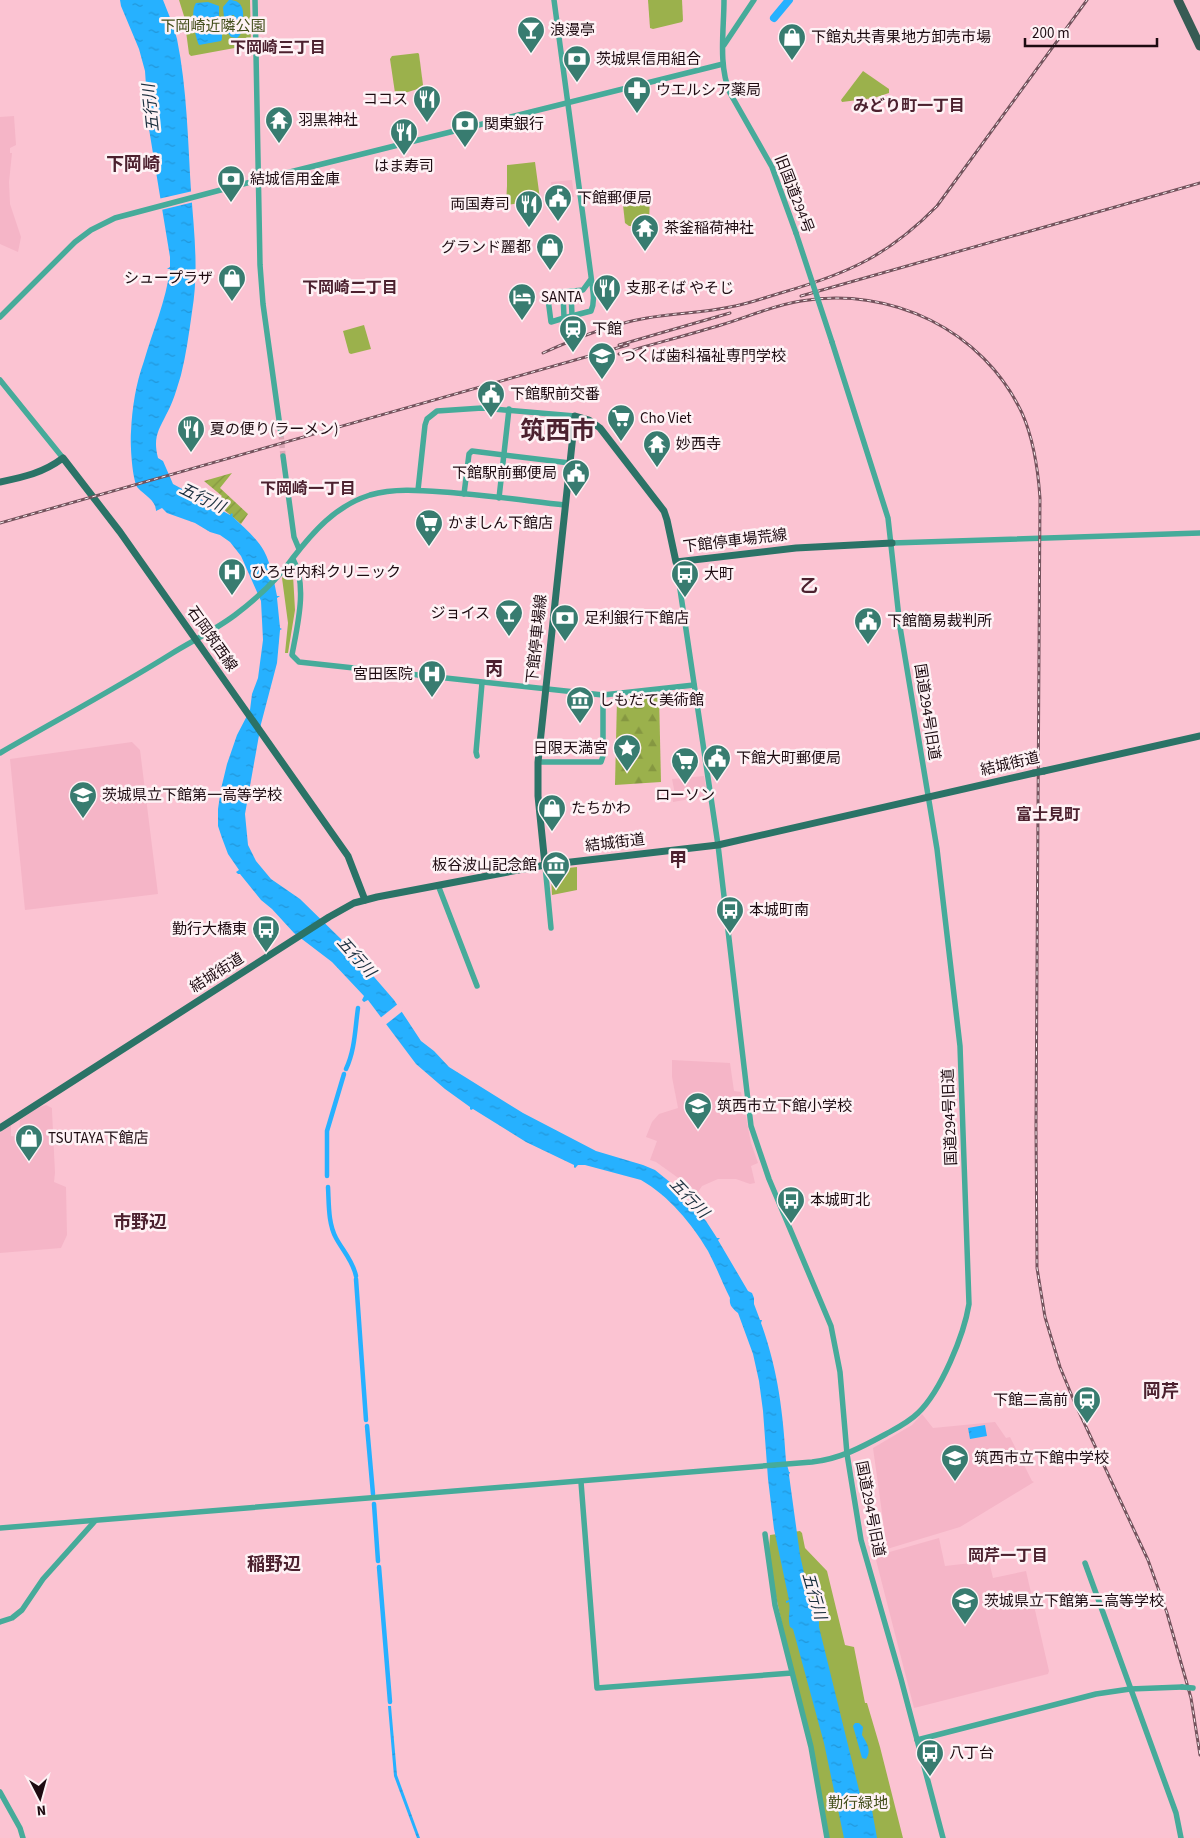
<svg xmlns="http://www.w3.org/2000/svg" width="1200" height="1838" font-family="'Source Sans 3','Noto Sans JP',sans-serif">
	<style>
		.built { fill: #f5b5c7 }
		.forest { fill: url(#forest-firs) }
		.park { fill: #9bb14c }
		.garden { fill: url(#garden-furrows) }
		.water { fill: url(#water-ripples) }
		.pier { fill: #fbc3d2 }
		.lines { fill: none; stroke-linecap: round; stroke-linejoin: round }
		.canal { stroke: #26b1ff; stroke-width: 4.5 }
		.river { stroke: #26b1ff; stroke-width: 8 }
		.minor-tunnel { stroke: #daa7b5; stroke-width: 5.5; stroke-dasharray: 5.5 3; stroke-linecap: butt }
		.minor { stroke: #46ab9a; stroke-width: 5.5 }
		.major { stroke: #2b7367; stroke-width: 7 }
		.highway { stroke: #375b54; stroke-width: 9 }
		.rail-casing { stroke: #74535d; stroke-width: 3 }
		.rail { stroke: #fef2f5; stroke-width: 1; stroke-dasharray: 4; stroke-linecap: butt }
		.minor-bridge { stroke: #46ab9a; stroke-width: 5.5 }
		.major-bridge { stroke: #2b7367; stroke-width: 7 }
		.labels { text-anchor: middle; dominant-baseline: central; stroke-width: 5; stroke-linejoin: round; paint-order: stroke }
		.park-label { font-size: 15px; fill: #434e1b; stroke: #fef2f5 }
		.poi-label { font-size: 15px; fill: #1d0b11; stroke: #fef2f5; text-anchor: start }
		.street-label { font-size: 15px; fill: #1d0b11; stroke: #fef2f5 }
		.neighbourhood-label { font-size: 16px; font-weight: bold; fill: #4c212f; stroke: #fef2f5 }
		.water-label { font-size: 16px; font-style: italic; fill: #1b2f3e; stroke: #fef2f5 }
		.quarter-label { font-size: 18px; font-weight: bold; fill: #4c212f; stroke: #fef2f5 }
		.town-label { font-size: 25px; font-weight: bold; fill: #4c212f; stroke: #fef2f5 }
	</style>
	<defs>
		<pattern id="forest-firs" width="22" height="20" patternUnits="userSpaceOnUse" patternTransform="scale(1.25)"><rect width="22" height="20" fill="#9bb14c"/><path d="M5 1l3.5 6h-7zM16 11l3.5 6h-7z" fill="#859741"/></pattern>
		<pattern id="garden-furrows" width="10" height="10" patternUnits="userSpaceOnUse" patternTransform="scale(1.25)"><rect width="10" height="10" fill="#9bb14c"/><path d="M-1 1l2-2M0 10L10 0M9 11l2-2" fill="none" stroke="#859741"/></pattern>
		<pattern id="water-ripples" width="26" height="14" patternUnits="userSpaceOnUse" patternTransform="scale(1.25)"><rect width="26" height="14" fill="#26b1ff"/><path d="M2 4q2-2 4 0t4 0M15 11q2-2 4 0t4 0" fill="none" stroke="#2297da"/></pattern>
	</defs>
	<rect width="100%" height="100%" fill="#fbc3d2"/>
	<g class="built">
		<path d="M14 116 16 145 10 148V153H12L9 182 10 204 21 237 18 252 0 244V117Z"/>
		<path d="M572 180 574 197 553 199 551 182Z"/>
		<path d="M132 742 140 750 158 894 25 910 10 759Z"/>
		<path d="M704 776 707 796 673 802 672 795 675 794 672 779Z"/>
		<path d="M672 1060 730 1063 734 1091 741 1092 751 1143 758 1163 751 1166 755 1183 750 1184 736 1179H718L702 1186 698 1192 656 1162 650 1160 657 1141 646 1137 652 1122 659 1114 678 1108 672 1077Z"/>
		<path d="M46 1105 52 1108V1111L55 1173 54 1182 66 1187 67 1235 61 1248 0 1253V1133L11 1125V1136L19 1137 20 1120 37 1108Z"/>
		<path d="M922 1414 933 1428 995 1422 1006 1438 1010 1437 1032 1481 1034 1482 960 1527 887 1549 873 1448 912 1425Z"/>
		<path d="M939 1538 945 1566 989 1561 993 1578 1026 1571 1049 1671 1048 1674 914 1708 876 1560 879 1555Z"/>
	</g>
	<path class="forest" d="M659 694 661 782 615 785 617 699Z"/>
	<g class="park">
		<path d="M179 0H250L251 45 191 56 189 54 184 16Z"/>
		<path d="M648 0H682L683 20 682 22 653 29 650 28Z"/>
		<path d="M418 53 419 54 423 85 421 88 398 95 395 93 390 59 392 56Z"/>
		<path d="M863 71 889 89V93L874 98 842 102 841 100Z"/>
		<path d="M535 162 540 199 537 201 506 205 507 186V165Z"/>
		<path d="M649 192 650 193 649 224 646 226H629L625 223 622 196 624 193Z"/>
		<path d="M364 325 371 349 351 354 349 353 343 331Z"/>
		<path d="M286 573 293 575 295 610 288 653H285L288 623 282 578Z"/>
		<path d="M577 867V890L552 895 551 877 558 869Z"/>
		<path d="M800 1531 802 1533 805 1548 827 1571 845 1645 854 1647 865 1703H867L880 1747 903 1838H829L775 1592 769 1550 770 1535Z"/>
	</g>
	<path class="garden" d="M232 473 220 488 248 514 241 524 216 503 222 496 204 481Z"/>
	<g class="water">
		<path d="M120 0H163C168 13 174 26 177 39 187 88 188 142 191 191 194 231 199 271 192 312 189 333 186 355 181 375 177 388 173 403 166 415 158 431 153 438 158 458L163 461 173 484 230 515 232 513 233 515 232 516C243 527 257 538 264 551 271 564 274 581 277 596H280L277 598 280 628 282 629 280 630 277 663 261 724 245 814 248 845 256 861 271 879 300 899 343 941 394 1000 421 1041 434 1051 449 1067 523 1113 596 1151 643 1165 655 1170 671 1183 706 1221 717 1238H720L718 1240 748 1291 752 1293 754 1298V1304L760 1320H762L761 1323C778 1370 783 1412 786 1461L789 1472H790L789 1475 800 1555 811 1604 819 1615V1627L860 1794 872 1810 877 1838H844L824 1743 793 1629 790 1627C787 1616 791 1612 789 1602L786 1603V1601L789 1600 774 1529 768 1479 763 1411 759 1381 753 1354 738 1313C732 1308 729 1305 730 1298 722 1282 716 1266 708 1251 692 1224 669 1196 641 1180L585 1165H578L575 1168 574 1167V1165L526 1142 473 1109 471 1110 470 1109V1107L445 1089 416 1064 368 1000 364 1002 362 1000 364 996 332 962 294 933 272 909 261 900 240 874H238L236 872 239 870 228 854 222 838 218 826V809L221 789 227 764 237 735 250 710 252 694 258 678 263 640 261 601 241 556 230 542 220 535 210 532 195 523 167 513 162 508 156 511C156 500 144 495 138 488 132 481 130 442 131 432 132 408 136 383 144 361 153 330 166 301 170 269H167L170 267V257L149 129 145 71 139 49 121 6Z"/>
		<path d="M229 0C242 0 244 9 243 20 241 27 244 33 237 38L231 37 227 32V27L235 19 234 15 230 16V18L227 21 224 18 223 7Z"/>
		<path d="M208 2 219 6V17L222 25V39L221 41 199 45C195 36 190 11 196 3Z"/>
		<path d="M985 1425 987 1436 970 1439 968 1428Z"/>
		<path d="M388 1706H391L397 1775 420 1838H417L394 1776Z"/>
		<path d="M855 1723H859L863 1727 862 1735C867 1743 872 1751 866 1759L862 1758 853 1726Z"/>
	</g>
	<g class="pier">
		<path d="M193 191 194 202 161 210 158 199Z"/>
		<path d="M399 1003 404 1010 384 1026 379 1019Z"/>
	</g>
	<g class="lines">
		<g class="canal">
			<path d="M346 1069C355 1050 355 1029 358 1008"/>
			<path d="M327 1176V1131L344 1074"/>
			<path d="M328 1187C329 1204 328 1223 336 1238 343 1251 353 1261 356 1276"/>
			<path d="M356 1279 366 1420"/>
			<path d="M367 1426 373 1494"/>
			<path d="M374 1504 378 1561"/>
			<path d="M379 1567 390 1702"/>
		</g>
		<path class="river" d="M774 18 789 0"/>
		<path class="minor-tunnel" d="M281 434 283 456"/>
		<g class="minor">
			<path d="M255 0 260 265 263 304 281 434"/>
			<path d="M554 0 591 276C592 287 596 300 591 311L564 318 563 292 583 290 591 279"/>
			<path d="M724 0C724 30 718 65 730 93L772 167 796 233"/>
			<path d="M724 45 754 0"/>
			<path d="M571 291 572 316"/>
			<path d="M563 292 554 293 548 299 551 322 564 318"/>
			<path d="M0 317 75 242 91 230 115 218 258 180 723 64"/>
			<path d="M0 380 63 458"/>
			<path d="M283 456 294 537 299 549"/>
			<path d="M418 490 425 425 427 419 437 411 482 408 575 416"/>
			<path d="M464 494 469 454 472 451 570 463"/>
			<path d="M499 498 509 409"/>
			<path d="M892 543 1200 533"/>
			<path d="M293 559C308 585 297 627 292 655L299 662 603 695 694 685"/>
			<path d="M676 562 718 845 751 1126 769 1179 831 1326 840 1372 847 1454 861 1540 901 1679 943 1838"/>
			<path d="M0 753C57 720 115 689 171 654 192 641 215 630 235 615 256 599 277 580 292 559 313 532 335 506 370 495 398 487 427 491 456 493 493 496 529 501 565 505"/>
			<path d="M477 756 476 752 482 683"/>
			<path d="M538 762H601L603 756V695"/>
			<path d="M545 865 551 928"/>
			<path d="M438 885 477 986"/>
			<path d="M581 1482 597 1688 792 1673"/>
			<path d="M0 1528 812 1462C840 1459 862 1447 886 1434 897 1428 909 1422 918 1413 941 1391 964 1335 969 1304L960 1046 937 849 900 627 888 518 832 342"/>
			<path d="M765 1534 775 1605 811 1747 827 1838"/>
			<path d="M1085 1563 1176 1813 1181 1838"/>
			<path d="M0 1622 12 1618 22 1610 43 1579 95 1521"/>
			<path d="M917 1740 1096 1694 1130 1689 1182 1687"/>
			<path d="M0 1792 20 1828 23 1838"/>
		</g>
		<g class="major">
			<path d="M0 482C24 477 43 473 63 458L120 532 348 856 365 900"/>
			<path d="M1044 771 1200 736"/>
			<path d="M545 865 538 796V762L575 416 589 420 600 428 664 511 667 520 676 562 796 548 892 543"/>
			<path d="M0 1128 329 917 354 903 377 897 545 865 718 845 1034 773"/>
		</g>
		<path class="highway" d="M1178 0 1200 46"/>
		<g class="rail-casing">
			<g id="rail">
				<path d="M801 296 1200 183"/>
				<path d="M619 345 730 313"/>
				<path d="M543 353C576 338 611 324 647 318 674 313 702 313 730 307 748 304 766 297 784 292 849 273 889 255 937 206L1087 0"/>
				<path d="M619 354C653 344 688 335 721 325 748 317 774 305 801 301 891 286 983 330 1022 413 1034 440 1038 469 1040 498L1036 1126 1037 1268 1045 1317 1060 1367 1074 1401 1148 1560 1167 1613 1191 1698 1200 1755"/>
				<path d="M0 523 628 345"/>
			</g>
		</g>
		<use href="#rail" class="rail"/>
		<g class="minor-bridge">
			<path d="M796 233 832 342"/>
			<path d="M1182 1687 1193 1688"/>
		</g>
		<path class="major-bridge" d="M1034 773 1044 771"/>
	</g>
	<defs>
		<g id="bar-pin" transform="scale(1.4375)"><path d="M0 17L-7.5 6A9.5 9.5 0 1 1 7.5 6Z" fill="#387c70" stroke="#fef2f5"/><path d="M-6-5H6L.8 .8V4.5H3.5V6h-7V4.5H-.8V.8Z" fill="#fff"/></g>
		<g id="shop-pin" transform="scale(1.4375)"><path d="M0 17L-7.5 6A9.5 9.5 0 1 1 7.5 6Z" fill="#387c70" stroke="#fef2f5"/><path d="M-5-2.5h2.3a2.7 3.5 0 0 1 5.4 0H5L5.5 6h-11ZM-1.5-2.5h3a1.5 2.3 0 0 0-3 0Z" fill="#fff"/></g>
		<g id="bank-pin" transform="scale(1.4375)"><path d="M0 17L-7.5 6A9.5 9.5 0 1 1 7.5 6Z" fill="#387c70" stroke="#fef2f5"/><path d="M-6-4H6V4H-6ZM0-2.3a2.3 2.3 0 1 0 0 4.6a2.3 2.3 0 1 0 0-4.6Z" fill="#fff"/></g>
		<g id="pharmacy-pin" transform="scale(1.4375)"><path d="M0 17L-7.5 6A9.5 9.5 0 1 1 7.5 6Z" fill="#387c70" stroke="#fef2f5"/><path d="M-2-6h4v4h4v4h-4v4h-4v-4h-4v-4h4Z" fill="#fff"/></g>
		<g id="restaurant-pin" transform="scale(1.4375)"><path d="M0 17L-7.5 6A9.5 9.5 0 1 1 7.5 6Z" fill="#387c70" stroke="#fef2f5"/><path d="M-5-6h1v4h1v-4h1v4h1v-4h1v5L-1.5 .5V6h-2V.5L-5-1ZM5-6V6H3V1.5H1.5Q1.5-4 5-6Z" fill="#fff"/></g>
		<g id="temple-pin" transform="scale(1.4375)"><path d="M0 17L-7.5 6A9.5 9.5 0 1 1 7.5 6Z" fill="#387c70" stroke="#fef2f5"/><path d="M0-6L5-2H3V0L6.5 2.5H4V6H1.5V3h-3V6H-4V2.5H-6.5L-3 0V-2H-5Z" fill="#fff"/></g>
		<g id="civic-pin" transform="scale(1.4375)"><path d="M0 17L-7.5 6A9.5 9.5 0 1 1 7.5 6Z" fill="#387c70" stroke="#fef2f5"/><path d="M-.6-6.5H3V-4.5H.6V-3L4-1V1h2V6H-6V1h2V-1L-.6-3ZM-1.2 2.5V6h2.4V2.5Z" fill="#fff"/></g>
		<g id="hotel-pin" transform="scale(1.4375)"><path d="M0 17L-7.5 6A9.5 9.5 0 1 1 7.5 6Z" fill="#387c70" stroke="#fef2f5"/><path d="M-6-4.5h1.5V1H6V5H4.5V3h-9V5H-6ZM-4 0a1.8 1.8 0 1 1 3.6 0ZM.5 0V-2.5h3Q6-2.5 6 0Z" fill="#fff"/></g>
		<g id="station-pin" transform="scale(1.4375)"><path d="M0 17L-7.5 6A9.5 9.5 0 1 1 7.5 6Z" fill="#387c70" stroke="#fef2f5"/><path d="M-3-6H3Q5-6 5-4V2Q5 4 3 4L4.5 6H3L1.5 4h-3L-3 6H-4.5L-3 4Q-5 4-5 2V-4Q-5-6-3-6ZM-3.5-4v3h7v-3ZM-3.5 1v1.5H-2V1ZM2 1v1.5H3.5V1Z" fill="#fff"/></g>
		<g id="school-pin" transform="scale(1.4375)"><path d="M0 17L-7.5 6A9.5 9.5 0 1 1 7.5 6Z" fill="#387c70" stroke="#fef2f5"/><path d="M0-5L7-2L0 1L-7-2ZM-4 1L0 2.5L4 1V4Q0 6-4 4Z" fill="#fff"/></g>
		<g id="supermarket-pin" transform="scale(1.4375)"><path d="M0 17L-7.5 6A9.5 9.5 0 1 1 7.5 6Z" fill="#387c70" stroke="#fef2f5"/><path d="M-6-5.5h2.5l.6 2H6L4.5 2H-2.5L-4.4-4H-6ZM-1.5 3.2a1.3 1.3 0 1 0 .1 0ZM3 3.2a1.3 1.3 0 1 0 .1 0Z" fill="#fff"/></g>
		<g id="hospital-pin" transform="scale(1.4375)"><path d="M0 17L-7.5 6A9.5 9.5 0 1 1 7.5 6Z" fill="#387c70" stroke="#fef2f5"/><path d="M-5-5h3v3.5h4V-5h3V5h-3V1.5h-4V5h-3Z" fill="#fff"/></g>
		<g id="bus-pin" transform="scale(1.4375)"><path d="M0 17L-7.5 6A9.5 9.5 0 1 1 7.5 6Z" fill="#387c70" stroke="#fef2f5"/><path d="M-5-6H5V4H4V6H2V4H-2V6H-4V4H-5ZM-3.5-4V0h7V-4ZM-3.5 1.2v1.5H-2V1.2ZM2 1.2v1.5H3.5V1.2Z" fill="#fff"/></g>
		<g id="museum-pin" transform="scale(1.4375)"><path d="M0 17L-7.5 6A9.5 9.5 0 1 1 7.5 6Z" fill="#387c70" stroke="#fef2f5"/><path d="M0-6L6-3V-2H-6V-3ZM-5-1h2V3h-2ZM-1-1h2V3h-2ZM3-1h2V3H3ZM-6 4H6V6H-6Z" fill="#fff"/></g>
		<g id="sight-pin" transform="scale(1.4375)"><path d="M0 17L-7.5 6A9.5 9.5 0 1 1 7.5 6Z" fill="#387c70" stroke="#fef2f5"/><path d="M0-6L1.8-2.2L6-1.7L2.9 1.2L3.7 5.4L0 3.3L-3.7 5.4L-2.9 1.2L-6-1.7L-1.8-2.2Z" fill="#fff"/></g>
	</defs>
	<g fill-rule="evenodd">
		<use href="#bar-pin" x="531" y="30"/>
		<use href="#shop-pin" x="792" y="37"/>
		<use href="#bank-pin" x="577" y="59"/>
		<use href="#pharmacy-pin" x="637" y="90"/>
		<use href="#restaurant-pin" x="427" y="99"/>
		<use href="#temple-pin" x="279" y="120"/>
		<use href="#bank-pin" x="465" y="124"/>
		<use href="#restaurant-pin" x="404" y="132"/>
		<use href="#bank-pin" x="231" y="179"/>
		<use href="#civic-pin" x="558" y="198"/>
		<use href="#restaurant-pin" x="529" y="204"/>
		<use href="#temple-pin" x="645" y="228"/>
		<use href="#shop-pin" x="550" y="247"/>
		<use href="#shop-pin" x="232" y="278"/>
		<use href="#restaurant-pin" x="607" y="288"/>
		<use href="#hotel-pin" x="522" y="297"/>
		<use href="#station-pin" x="573" y="329"/>
		<use href="#school-pin" x="602" y="356"/>
		<use href="#civic-pin" x="491" y="394"/>
		<use href="#supermarket-pin" x="621" y="418"/>
		<use href="#restaurant-pin" x="191" y="429"/>
		<use href="#temple-pin" x="657" y="444"/>
		<use href="#civic-pin" x="576" y="473"/>
		<use href="#supermarket-pin" x="429" y="523"/>
		<use href="#hospital-pin" x="232" y="572"/>
		<use href="#bus-pin" x="685" y="574"/>
		<use href="#bar-pin" x="509" y="613"/>
		<use href="#bank-pin" x="565" y="618"/>
		<use href="#civic-pin" x="868" y="621"/>
		<use href="#hospital-pin" x="432" y="674"/>
		<use href="#museum-pin" x="580" y="700"/>
		<use href="#sight-pin" x="627" y="748"/>
		<use href="#civic-pin" x="717" y="758"/>
		<use href="#supermarket-pin" x="685" y="761"/>
		<use href="#school-pin" x="83" y="795"/>
		<use href="#shop-pin" x="552" y="808"/>
		<use href="#museum-pin" x="556" y="865"/>
		<use href="#bus-pin" x="730" y="910"/>
		<use href="#bus-pin" x="266" y="929"/>
		<use href="#school-pin" x="698" y="1106"/>
		<use href="#shop-pin" x="29" y="1138"/>
		<use href="#bus-pin" x="791" y="1200"/>
		<use href="#station-pin" x="1087" y="1400"/>
		<use href="#school-pin" x="955" y="1458"/>
		<use href="#school-pin" x="965" y="1601"/>
		<use href="#bus-pin" x="930" y="1753"/>
	</g>
	<g class="labels">
		<g class="park-label">
			<text x="213" y="26">下岡崎近隣公園</text>
			<text x="858" y="1803">勤行緑地</text>
		</g>
		<g class="poi-label">
			<text x="550" y="30">浪漫亭</text>
			<text x="811" y="37">下館丸共青果地方卸売市場</text>
			<text x="596" y="59">茨城県信用組合</text>
			<text x="656" y="90">ウエルシア薬局</text>
			<text x="408" y="99" text-anchor="end">ココス</text>
			<text x="298" y="120">羽黒神社</text>
			<text x="484" y="124">関東銀行</text>
			<text x="404" y="166" text-anchor="middle">はま寿司</text>
			<text x="250" y="179">結城信用金庫</text>
			<text x="577" y="198">下館郵便局</text>
			<text x="510" y="204" text-anchor="end">両国寿司</text>
			<text x="664" y="228">茶釜稲荷神社</text>
			<text x="531" y="247" text-anchor="end">グランド麗都</text>
			<text x="213" y="278" text-anchor="end">シュープラザ</text>
			<text x="626" y="288">支那そば やそじ</text>
			<text x="541" y="297">SANTA</text>
			<text x="592" y="329">下館</text>
			<text x="621" y="356">つくば歯科福祉専門学校</text>
			<text x="510" y="394">下館駅前交番</text>
			<text x="640" y="418">Cho Viet</text>
			<text x="210" y="429">夏の便り(ラーメン)</text>
			<text x="676" y="444">妙西寺</text>
			<text x="557" y="473" text-anchor="end">下館駅前郵便局</text>
			<text x="448" y="523">かましん下館店</text>
			<text x="251" y="572">ひろせ内科クリニック</text>
			<text x="704" y="574">大町</text>
			<text x="490" y="613" text-anchor="end">ジョイス</text>
			<text x="584" y="618">足利銀行下館店</text>
			<text x="887" y="621">下館簡易裁判所</text>
			<text x="413" y="674" text-anchor="end">宮田医院</text>
			<text x="599" y="700">しもだて美術館</text>
			<text x="608" y="748" text-anchor="end">日限天満宮</text>
			<text x="736" y="758">下館大町郵便局</text>
			<text x="102" y="795">茨城県立下館第一高等学校</text>
			<text x="685" y="795" text-anchor="middle">ローソン</text>
			<text x="571" y="808">たちかわ</text>
			<text x="537" y="865" text-anchor="end">板谷波山記念館</text>
			<text x="749" y="910">本城町南</text>
			<text x="247" y="929" text-anchor="end">勤行大橋東</text>
			<text x="717" y="1106">筑西市立下館小学校</text>
			<text x="48" y="1138">TSUTAYA下館店</text>
			<text x="810" y="1200">本城町北</text>
			<text x="1068" y="1400" text-anchor="end">下館二高前</text>
			<text x="974" y="1458">筑西市立下館中学校</text>
			<text x="984" y="1601">茨城県立下館第二高等学校</text>
			<text x="949" y="1753">八丁台</text>
		</g>
		<g class="street-label">
			<text transform="translate(794 194) rotate(69)">旧国道294号</text>
			<text transform="translate(735 541) rotate(-7)">下館停車場荒線</text>
			<text transform="translate(212 639) rotate(55)">石岡筑西線</text>
			<text transform="translate(537 639) rotate(-84)">下館停車場線</text>
			<text transform="translate(927 712) rotate(81)">国道294号旧道</text>
			<text transform="translate(1010 764) rotate(-13)">結城街道</text>
			<text transform="translate(615 843) rotate(-7)">結城街道</text>
			<text transform="translate(217 973) rotate(-32)">結城街道</text>
			<text transform="translate(950 1117) rotate(-92)">国道294号旧道</text>
			<text transform="translate(870 1509) rotate(79)">国道294号旧道</text>
		</g>
		<g class="neighbourhood-label">
			<text x="278" y="48">下岡崎三丁目</text>
			<text x="909" y="106">みどり町一丁目</text>
			<text x="350" y="288">下岡崎二丁目</text>
			<text x="308" y="489">下岡崎一丁目</text>
			<text x="1048" y="815">富士見町</text>
			<text x="1008" y="1556">岡芹一丁目</text>
		</g>
		<g class="water-label">
			<text transform="translate(151 108) rotate(-96)">五行川</text>
			<text transform="translate(202 498) rotate(26)">五行川</text>
			<text transform="translate(356 957) rotate(48)">五行川</text>
			<text transform="translate(689 1198) rotate(46)">五行川</text>
			<text transform="translate(814 1596) rotate(74)">五行川</text>
		</g>
		<g class="quarter-label">
			<text x="133" y="164">下岡崎</text>
			<text x="809" y="586">乙</text>
			<text x="494" y="669">丙</text>
			<text x="678" y="860">甲</text>
			<text x="140" y="1222">市野辺</text>
			<text x="1161" y="1391">岡芹</text>
			<text x="274" y="1564">稲野辺</text>
		</g>
		<g class="town-label">
			<text x="558" y="431">筑西市</text>
		</g>
	</g>
	<g transform="translate(40 1798) rotate(174)" stroke="#fef2f5" stroke-width="4" paint-order="stroke">
	<path d="M0-4L9 19L0 12L-9 19Z" fill="#1d0b11"/>
	<text y="-8" font-size="14" font-weight="bold" text-anchor="middle" fill="#1d0b11">N</text>
	</g>
	<path d="M1025 38v8h132v-8" fill="none" stroke="#1d0b11" stroke-width="2.5"/>
	<text x="1032" y="38" font-size="15" fill="#1d0b11" stroke="#fef2f5" stroke-width="4" paint-order="stroke">200 m</text>
</svg>
